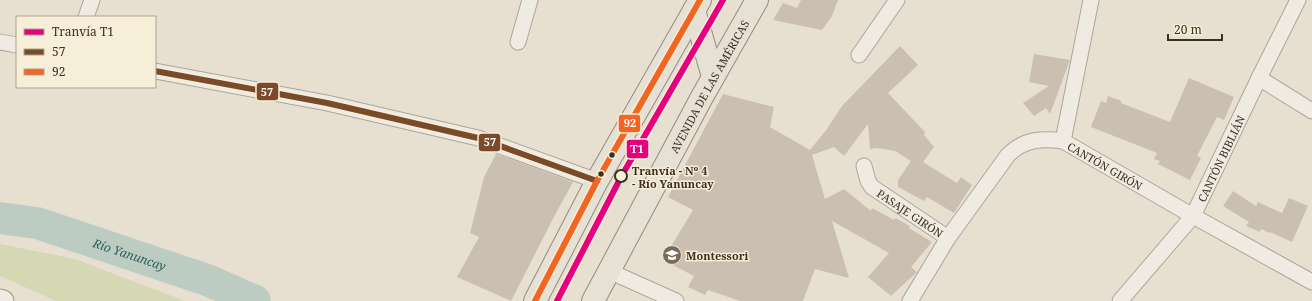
<svg xmlns="http://www.w3.org/2000/svg" width="1312" height="301" font-family="'Noto Serif',serif">
	<style>
		.green { fill: #d6d7b3 }
		.lines { fill: none; stroke-linecap: round; stroke-linejoin: round }
		.river { stroke: #bcccc2; stroke-width: 32 }
		.building { fill: #cbbfb2 }
		.minor-casing { stroke: #ada599; stroke-width: 17 }
		.secondary-casing { stroke: #9c958a; stroke-width: 23 }
		.primary-casing { stroke: #928b80; stroke-width: 24 }
		.minor { stroke: #efebe3; stroke-width: 15 }
		.secondary { stroke: #efebe3; stroke-width: 21 }
		.primary { stroke: #e6e1d4; stroke-width: 22 }
		.bus-1-casing { stroke: #f7eed8; stroke-width: 9 }
		.bus-2-casing { stroke: #f7eed8; stroke-width: 9 }
		.bus-1 { stroke: #7a4b2a; stroke-width: 6 }
		.bus-2 { stroke: #f26522; stroke-width: 6 }
		.tram-1-casing { stroke: #f7eed8; stroke-width: 9 }
		.tram-1 { stroke: #e5007d; stroke-width: 6 }
		.bus-dot { fill: #3d2e20; stroke: #f7eed8; stroke-width: 1.5 }
		.stop-dot { fill: #f7eed8; stroke: #3d2e20; stroke-width: 2 }
		.labels { text-anchor: middle; dominant-baseline: central; stroke-width: 3; stroke-linejoin: round; paint-order: stroke }
		.street-label { font-size: 11px; fill: #3d2e20; stroke: #f7eed8 }
		.stop-label { font-size: 11px; font-weight: bold; fill: #3d2e20; stroke: #f7eed8; text-anchor: start }
		.poi-label { font-size: 11px; font-weight: bold; fill: #3d2e20; stroke: #f7eed8; text-anchor: start }
		.water-label { font-size: 12px; font-style: italic; fill: #2f5d5a; stroke: #f7eed8 }
		.line-badge { stroke: #f7eed8; stroke-width: 1.5 }
		.badge-label { font-size: 11px; text-anchor: middle; font-weight: bold; fill: #fff }
	</style>
	<rect width="100%" height="100%" fill="#e7e0d1"/>
	<path class="green" d="M0 244 75 259 185 301H56L0 276Z"/>
	<g class="lines">
		<path class="river" id="s1" d="M0 218 37 223 207 280 255 301"/>
	</g>
	<g class="building">
		<path d="M801 0H838L832 16 822 30 773 20 783 3 797 8Z"/>
		<path d="M900 46 918 65 888 93 925 132 924 135 934 147 923 162 957 183 961 177 972 185 954 213 927 197 924 201 898 187V180L911 161 895 151 877 148 870 149 868 124 844 156 834 147 812 155 825 199 844 189 871 211 872 208 894 220 895 218 910 226 909 228 932 242 911 267 917 272 891 296 868 277 889 253 832 221 849 278 815 269 803 301H740L708 290 705 295 688 287 694 276 663 260 693 210 668 197 723 94 774 107 770 127 810 150 827 129 842 106Z"/>
		<path d="M1034 54 1070 60 1050 114 1046 108 1034 116 1023 103 1049 86 1029 82Z"/>
		<path d="M1189 78 1234 97 1224 120 1217 117 1197 156 1201 158 1190 180 1158 164 1160 161 1154 159 1157 153 1091 127 1101 101 1106 103 1108 96 1121 101V103L1170 122Z"/>
		<path d="M496 154 573 182 556 213 511 301 457 277 479 237 470 233 484 177Z"/>
		<path d="M1233 191 1256 206 1258 202 1282 213 1289 198 1308 206 1292 242 1270 232 1269 233 1261 229 1260 232 1246 226 1249 222 1223 206Z"/>
	</g>
	<g class="lines">
		<g class="minor-casing">
			<g id="minor">
				<path d="M86 17 92 0"/>
				<path d="M0 42 17 45"/>
				<path d="M518 42 530 0"/>
				<path d="M859 55 897 0"/>
				<path d="M155 71 327 103 478 138 597 181"/>
				<path d="M1259 78 1312 111"/>
				<path d="M1063 141 1091 0"/>
				<path id="s2" d="M864 166 868 181 872 187 948 238"/>
				<path d="M609 271 676 301"/>
				<path id="s3" d="M910 301 948 238 1008 155C1024 139 1042 138 1063 141L1193 216 1312 282"/>
				<path id="s4" d="M1120 301 1193 216 1259 78 1298 0"/>
			</g>
		</g>
		<g class="secondary-casing">
			<path id="secondary" d="M0 300 3 301"/>
		</g>
		<g class="primary-casing">
			<g id="primary">
				<path d="M694 10 713 77"/>
				<path d="M535 301 597 181 700 0"/>
				<path id="s5" d="M593 301 702 97 757 0"/>
			</g>
		</g>
		<use href="#minor" class="minor"/>
		<use href="#secondary" class="secondary"/>
		<use href="#primary" class="primary"/>
		<g class="bus-1-casing">
			<path id="bus-1" d="M155 71 327 103 478 138 597 181"/>
		</g>
		<g class="bus-2-casing">
			<path id="bus-2" d="M535 301 597 181 700 0"/>
		</g>
		<use href="#bus-1" class="bus-1"/>
		<use href="#bus-2" class="bus-2"/>
		<g class="tram-1-casing">
			<path id="tram-1" d="M557 301 621 177 723 0"/>
		</g>
		<use href="#tram-1" class="tram-1"/>
	</g>
	<defs>
		<g id="school-disc" transform="scale(1)"><circle r="9.5" fill="#786c5e" stroke="#f7eed8"/><path d="M0-5L7-2L0 1L-7-2ZM-4 1L0 2.5L4 1V4Q0 6-4 4Z" fill="#fff"/></g>
	</defs>
	<g fill-rule="evenodd">
		<use href="#school-disc" x="672" y="255"/>
	</g>
	<g class="bus-dot">
		<circle cx="612" cy="155" r="3.5"/>
		<circle cx="601" cy="174" r="3.5"/>
	</g>
	<circle class="stop-dot" cx="621" cy="176" r="6"/>
	<g class="labels">
		<g class="street-label">
			<text stroke="none"><textPath href="#s5" startOffset="244">AVENIDA DE LAS AMÉRICAS</textPath></text>
			<text stroke="none"><textPath href="#s4" startOffset="176">CANTÓN BIBLIÁN</textPath></text>
			<text stroke="none"><textPath href="#s3" startOffset="284">CANTÓN GIRÓN</textPath></text>
			<text stroke="none"><textPath href="#s2" startOffset="69">PASAJE GIRÓN</textPath></text>
		</g>
		<g class="stop-label">
			<text x="632" y="170">Tranvía - Nº 4<tspan x="632" dy="13">- Río Yanuncay</tspan></text>
		</g>
		<g class="poi-label">
			<text x="686" y="255">Montessori</text>
		</g>
		<g class="water-label">
			<text stroke="none"><textPath href="#s1" startOffset="135">Río Yanuncay</textPath></text>
		</g>
	</g>
	<g class="line-badge">
		<rect x="256" y="82" width="23" height="19" rx="4" fill="#7a4b2a"/>
		<rect x="618" y="114" width="23" height="19" rx="4" fill="#f26522"/>
		<rect x="478" y="133" width="23" height="19" rx="4" fill="#7a4b2a"/>
		<rect x="626" y="139" width="23" height="20" rx="4" fill="#e5007d"/>
	</g>
	<g class="badge-label">
		<text x="267" y="96">57</text>
		<text x="630" y="127">92</text>
		<text x="490" y="146">57</text>
		<text x="637" y="153">T1</text>
	</g>
	<rect x="16" y="16" width="140" height="72" fill="#f7eed8" stroke="#ada18e"/>
	<rect x="24" y="29" width="20" height="6" fill="#e5007d" stroke="#ada18e"/>
	<text x="52" y="36" font-size="12" fill="#3d2e20">Tranvía T1</text>
	<rect x="24" y="49" width="20" height="6" fill="#7a4b2a" stroke="#ada18e"/>
	<text x="52" y="56" font-size="12" fill="#3d2e20">57</text>
	<rect x="24" y="69" width="20" height="6" fill="#f26522" stroke="#ada18e"/>
	<text x="52" y="76" font-size="12" fill="#3d2e20">92</text>
	<path d="M1168 34v6h54v-6" fill="none" stroke="#3d2e20" stroke-width="2"/>
	<text x="1174" y="34" font-size="12" fill="#3d2e20" stroke="#f7eed8" stroke-width="3" paint-order="stroke">20 m</text>
</svg>
